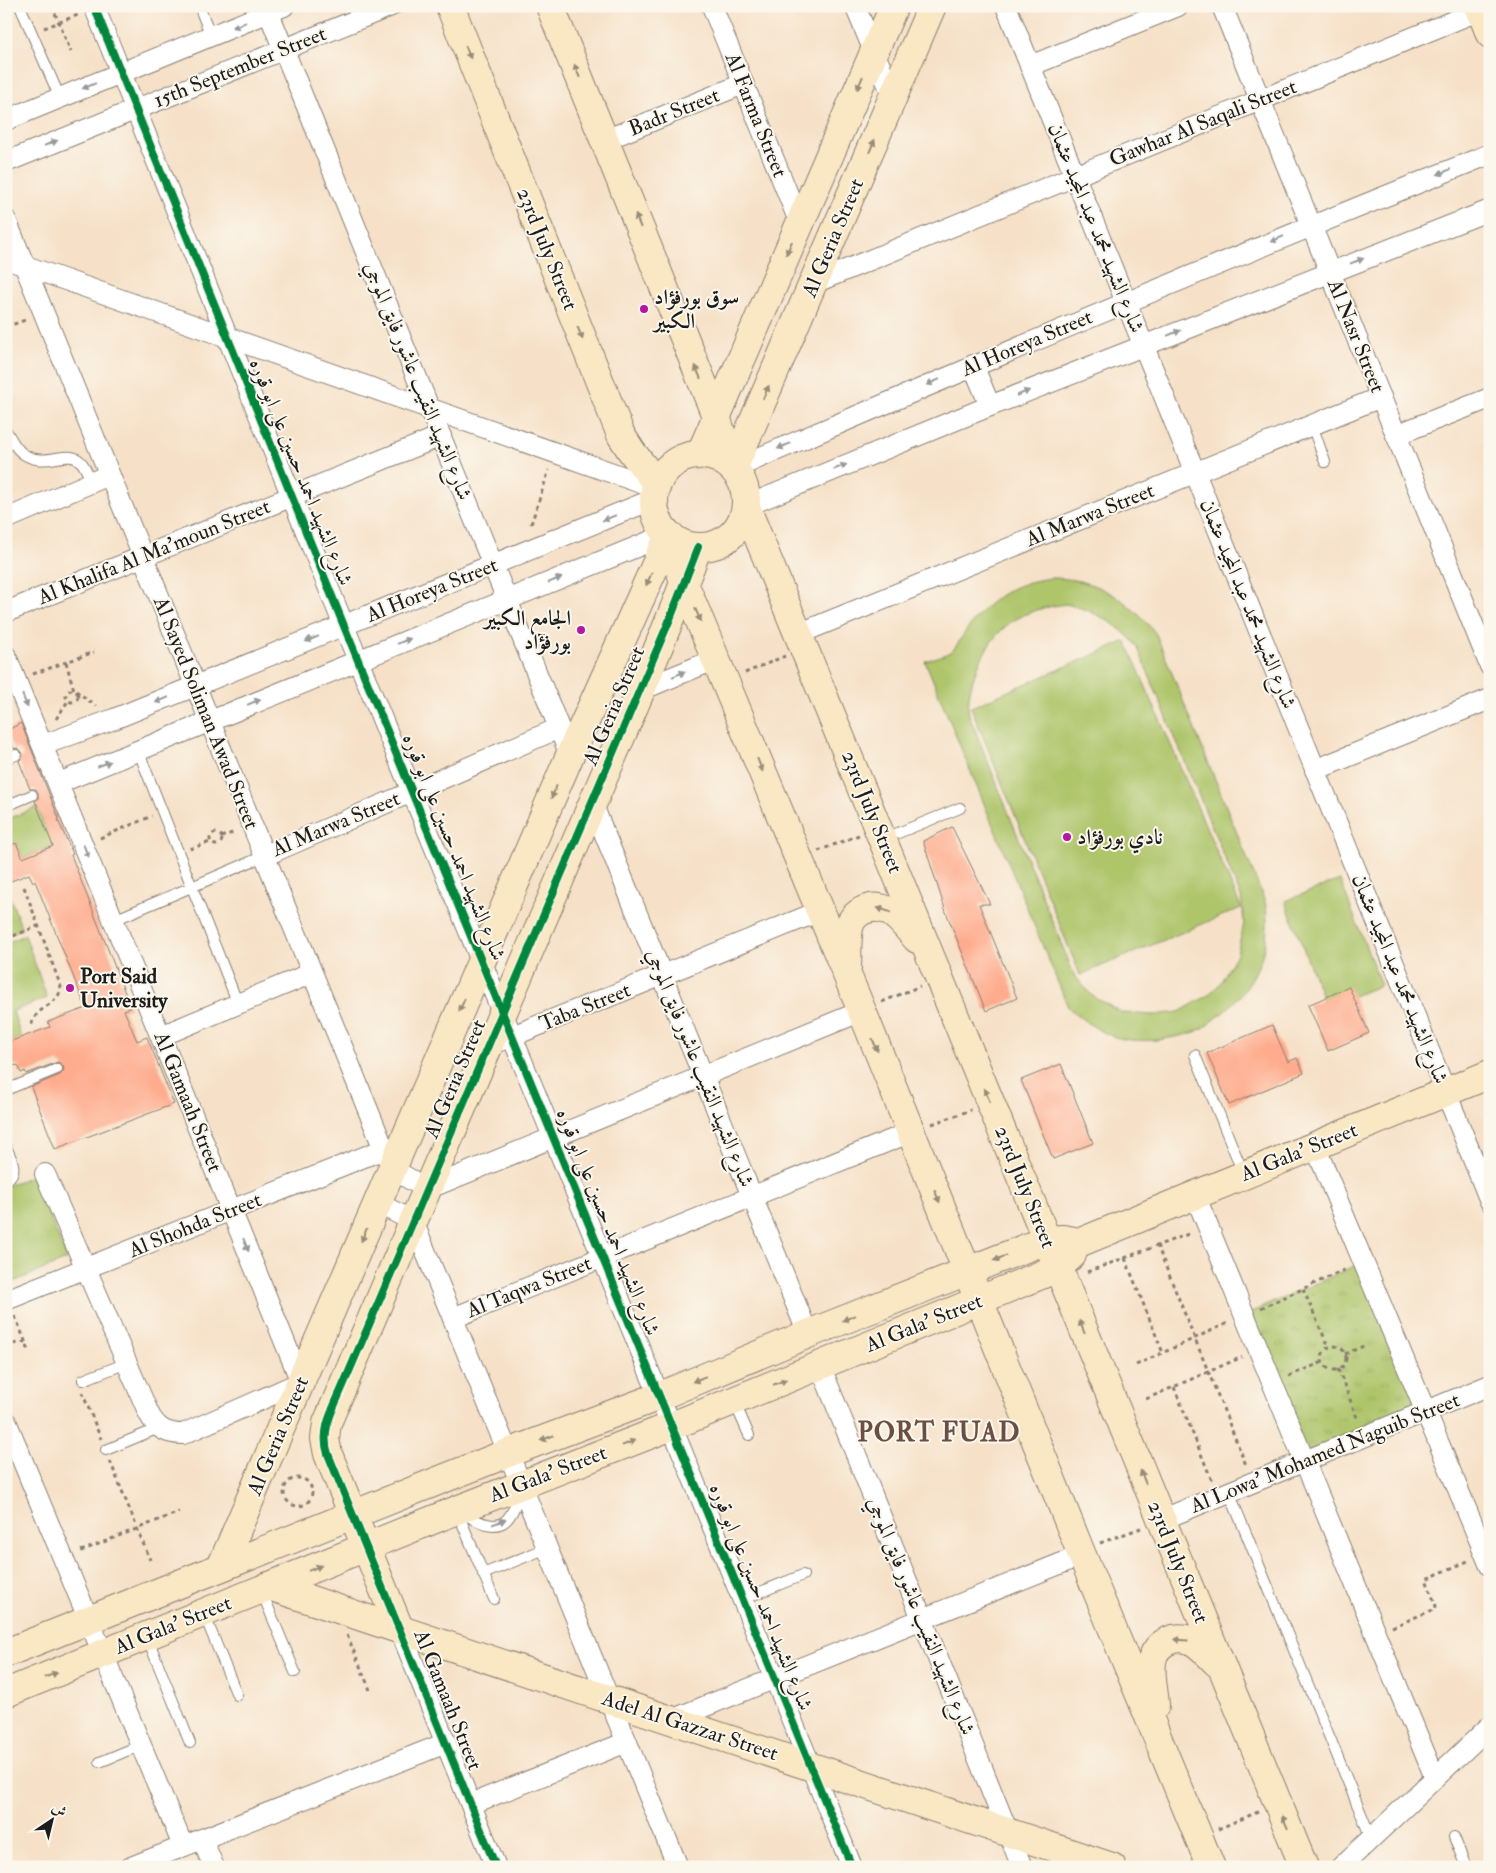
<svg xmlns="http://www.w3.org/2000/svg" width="1496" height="1873" font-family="'IM FELL Double Pica',Amiri,serif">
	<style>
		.park { fill: url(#park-tufts); stroke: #657043 }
		.garden { fill: #aec56a; stroke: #657043; fill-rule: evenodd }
		.building { fill: #feac8d }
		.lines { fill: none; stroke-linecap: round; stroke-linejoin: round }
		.lane-casing { stroke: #897e72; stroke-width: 12 }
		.street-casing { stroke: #897e72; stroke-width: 22 }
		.secondary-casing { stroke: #897e72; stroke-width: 30 }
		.path { stroke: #897e72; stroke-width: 3; stroke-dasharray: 4 4; stroke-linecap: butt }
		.lane { stroke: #fff; stroke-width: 10 }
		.street { stroke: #fff; stroke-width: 20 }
		.secondary { stroke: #fae7c3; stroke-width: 28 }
		.cycleway-casing { stroke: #fbf7ec; stroke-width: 11 }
		.cycleway { stroke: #00873e; stroke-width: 8 }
		.oneway { fill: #999 }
		.oneway2 { fill: #968c78 }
		.poi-dot { fill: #b5179e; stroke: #fbf7ec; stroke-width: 2 }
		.labels { text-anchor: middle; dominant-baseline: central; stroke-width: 4; stroke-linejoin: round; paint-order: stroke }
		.street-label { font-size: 21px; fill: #1c1c1c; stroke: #fbf7ec }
		.poi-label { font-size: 21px; font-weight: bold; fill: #1c1c1c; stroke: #fbf7ec; text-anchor: start }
		.district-label { font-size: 26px; font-weight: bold; letter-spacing: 1px; fill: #6b4e44; stroke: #fbf7ec }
	</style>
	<defs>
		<pattern id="park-tufts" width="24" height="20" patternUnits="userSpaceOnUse" patternTransform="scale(1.25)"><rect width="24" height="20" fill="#aec56a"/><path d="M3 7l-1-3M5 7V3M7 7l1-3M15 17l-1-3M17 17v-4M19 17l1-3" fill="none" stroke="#95a95b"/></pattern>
	</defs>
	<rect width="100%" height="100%" fill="#fbf7ec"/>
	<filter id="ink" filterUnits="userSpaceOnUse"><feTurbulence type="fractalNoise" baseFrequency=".02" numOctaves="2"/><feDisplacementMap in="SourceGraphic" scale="10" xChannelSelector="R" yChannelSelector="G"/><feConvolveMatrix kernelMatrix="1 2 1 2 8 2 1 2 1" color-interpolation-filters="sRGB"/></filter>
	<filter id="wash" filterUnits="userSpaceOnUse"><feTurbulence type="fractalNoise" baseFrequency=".0096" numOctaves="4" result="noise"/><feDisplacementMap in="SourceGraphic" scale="20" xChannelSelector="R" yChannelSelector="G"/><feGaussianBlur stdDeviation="1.12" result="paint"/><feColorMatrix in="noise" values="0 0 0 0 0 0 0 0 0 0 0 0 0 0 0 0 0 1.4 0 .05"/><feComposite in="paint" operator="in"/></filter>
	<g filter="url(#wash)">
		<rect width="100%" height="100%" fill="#f6e1c8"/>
		<path class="park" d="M1363 1262 1425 1411 1305 1461 1245 1315Z"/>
		<g class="garden">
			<path d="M1051 578C1096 578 1128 599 1156 634L1265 902C1273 944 1257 982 1226 1010 1217 1018 1206 1027 1195 1032 1183 1036 1170 1038 1158 1040 1142 1041 1124 1041 1109 1035 1094 1028 1080 1018 1068 1007L925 661C933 658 943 656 950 652 957 648 961 637 966 631 989 599 1011 583 1051 578ZM1066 604C1093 610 1119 624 1137 646L1241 897 1244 923 1237 954 1219 985 1207 996 1179 1012 1155 1015 1122 1013 1091 995 1074 975 969 715C967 700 971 683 977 669 994 626 1020 610 1066 604Z"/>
			<path d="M1126 641 1241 908 1080 975 971 707Z"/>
			<path d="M37 807 44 825 58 819 67 840 23 858 17 844 6 848V820Z"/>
			<path d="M1340 880 1381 985 1326 1007 1285 901Z"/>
			<path d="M6 887 22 929 6 935Z"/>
			<path d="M25 935 47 998 13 1011 21 1038 6 1043V943Z"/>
			<path d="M32 1176 68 1259 6 1285V1186Z"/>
		</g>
		<g id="blocks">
			<g class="building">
				<path d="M21 723 59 819 58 820 73 854 71 855 131 1008 124 1010 137 1041 147 1037 174 1104 55 1149 31 1087 60 1075 64 1070 63 1066 58 1062 55 1063 26 1074 25 1071 21 1073 18 1065 13 1066 6 1048V1043L50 1027 48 1022 86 1008 35 881 33 882 29 874 6 883V848L16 843 23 858 53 846 35 801 38 799V793L36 789H30L19 761 23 756 22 752 17 748 14 749 6 731Z"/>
				<path d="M952 827 990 904H979L1017 998 986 1011 946 912 923 841Z"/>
				<path d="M1349 987 1369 1033 1328 1051 1308 1005Z"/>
				<path d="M1272 1025 1288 1062 1297 1058 1304 1073 1229 1105 1207 1053Z"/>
				<path d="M1061 1064 1093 1143 1053 1159 1021 1080Z"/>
			</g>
		</g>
	</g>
	<g filter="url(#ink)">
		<use href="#blocks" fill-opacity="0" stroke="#897e72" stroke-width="1"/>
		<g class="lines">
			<g class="lane-casing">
				<g id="lane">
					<path d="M20 6 60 98"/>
					<path d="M199 6 211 36"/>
					<path d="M1312 425 1325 462"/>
					<path d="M6 431C12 439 14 447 22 453 45 470 67 447 81 462 86 467 88 476 92 482"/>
					<path d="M138 750 238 1004"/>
					<path d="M6 759 16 755"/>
					<path d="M6 806 32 795"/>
					<path d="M883 839 960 808"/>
					<path d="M114 920 264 856"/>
					<path d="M1195 1055 1244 1175"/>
					<path d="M6 1090 57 1069"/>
					<path d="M6 1147C11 1159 20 1171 6 1180"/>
					<path d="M83 1380 127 1363"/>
					<path d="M734 1401 749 1435"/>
					<path d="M106 1450 159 1428"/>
					<path d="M1229 1492 1371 1838"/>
					<path d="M457 1511 494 1599"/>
					<path d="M462 1513C497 1533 510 1530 520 1489"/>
					<path d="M483 1574 547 1548"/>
					<path d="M261 1590 295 1672"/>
					<path d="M743 1599 803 1575"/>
					<path d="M204 1614 237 1695"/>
					<path d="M147 1637 190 1743"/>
					<path d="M100 1762 141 1745"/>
					<path d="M1454 1837 1466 1867"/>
				</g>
			</g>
			<g class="street-casing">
				<g id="street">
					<path d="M94 6 344 626 852 1867"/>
					<path d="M266 6 570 755"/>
					<path d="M712 6 800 224"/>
					<path d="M855 6 893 97"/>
					<path d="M1006 6 1490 1201"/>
					<path d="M1222 6 1490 666"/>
					<path d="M1030 66 1178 6"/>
					<path d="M6 120 284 6"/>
					<path d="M605 140 743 84"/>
					<path d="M6 162 391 6"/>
					<path d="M6 220 392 1169 427 1189 862 1011"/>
					<path d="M6 259 655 488"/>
					<path d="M814 283 1480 10"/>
					<path d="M973 365 990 406"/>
					<path d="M1396 435 1490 398"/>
					<path d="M734 470 747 463C993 357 1241 254 1490 154"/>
					<path d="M746 506 990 406 1490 210"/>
					<path d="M6 519 109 475"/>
					<path d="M6 612 441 436"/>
					<path d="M798 634 1381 397"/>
					<path d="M6 656 301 1382 183 1434C167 1434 157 1429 149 1414L45 1174"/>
					<path d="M641 690 716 659"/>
					<path d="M43 745 114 719 654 499"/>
					<path d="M1315 770 1490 699"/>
					<path d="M59 783 668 534"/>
					<path d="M592 803 808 1334"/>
					<path d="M264 856 559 728"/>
					<path d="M161 1036 312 973"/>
					<path d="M500 1041 820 911"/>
					<path d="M1315 1146 1490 1566"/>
					<path d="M1195 1195 1435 1778"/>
					<path d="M377 1203 413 1221 678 1867"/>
					<path d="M6 1300 384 1149"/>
					<path d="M453 1318 911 1132"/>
					<path d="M820 1365 1022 1867"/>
					<path d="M6 1421 183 1846"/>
					<path d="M1161 1520 1490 1385"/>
					<path d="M400 1630 496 1867"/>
					<path d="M671 1720 1082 1555"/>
					<path d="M471 1804 627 1742"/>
					<path d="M202 1839 214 1867"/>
					<path d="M131 1867 446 1743"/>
					<path d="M1341 1867 1490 1726"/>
				</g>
			</g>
			<g class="secondary-casing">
				<g id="secondary">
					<path d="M450 6 621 435 632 452 657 484"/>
					<path d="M550 6 716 416 732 467"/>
					<path d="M1479 6 1490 34"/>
					<circle cx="700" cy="501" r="46"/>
					<path d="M700 455 894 6"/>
					<path d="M733 469 932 6"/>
					<path d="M746 507 1304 1867"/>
					<path d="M671 536 684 583 862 1011 1082 1555 1211 1867"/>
					<path d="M847 967C848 954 846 937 850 924 853 917 860 911 867 909 890 902 903 924 917 939"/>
					<path d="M221 1567 570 755 669 535"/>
					<path d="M269 1586 1112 1867"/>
					<path d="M400 1630 328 1454 325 1439 327 1423 641 690 670 619 698 547"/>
					<path d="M6 1653 508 1453 660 1396 808 1334 1046 1240 1063 1239 1081 1242 1490 1074"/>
					<path d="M6 1693 457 1510 672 1426 1058 1268 1072 1255"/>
					<path d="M1155 1705C1154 1691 1150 1676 1152 1662 1154 1643 1177 1632 1194 1642 1202 1647 1210 1656 1217 1663"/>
				</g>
			</g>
			<g class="path">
				<path d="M52 6 71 52"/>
				<path d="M44 28 78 15"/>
				<path d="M6 327 28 319"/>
				<path d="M531 524 549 470"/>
				<path d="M66 662 74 690"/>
				<path d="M745 673 785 656"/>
				<path d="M33 674 94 652"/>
				<circle cx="72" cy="696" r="6"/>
				<path d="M76 691 96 706"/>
				<path d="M56 719 68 701"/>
				<circle cx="216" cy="839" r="6"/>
				<path d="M221 837 235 832"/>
				<path d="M100 838 152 816"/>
				<path d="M190 849 210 842"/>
				<path d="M818 851 859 835"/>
				<path d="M24 887 61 987C59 1007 34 1005 31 1028"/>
				<path d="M6 939 38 926"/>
				<path d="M882 1002 920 986"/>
				<path d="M932 1124 971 1110"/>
				<path d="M1157 1245 1246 1465"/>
				<path d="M1125 1258 1163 1353"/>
				<path d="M1087 1272 1191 1233"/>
				<path d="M1303 1289 1329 1348"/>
				<path d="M1261 1308 1346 1269"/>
				<path d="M15 1316 29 1351"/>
				<path d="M6 1342 12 1344 26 1342"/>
				<circle cx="1334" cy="1358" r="12"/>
				<path d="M1345 1354 1366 1345"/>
				<path d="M1136 1365 1228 1323"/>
				<path d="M1338 1369 1358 1420"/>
				<path d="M1289 1376 1323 1362"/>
				<path d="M1174 1387 1212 1481"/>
				<path d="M82 1392 101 1439"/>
				<path d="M1146 1399 1242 1357"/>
				<path d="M110 1461 150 1560"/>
				<circle cx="298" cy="1492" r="14"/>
				<path d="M1100 1543 1141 1528"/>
				<path d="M81 1551 179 1512"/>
				<path d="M1392 1627 1435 1609 1436 1606 1426 1579 1468 1561"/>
				<path d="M347 1635 370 1690"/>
				<path d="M1218 1829 1258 1812"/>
				<path d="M1274 1867 1280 1864"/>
			</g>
			<use href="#lane" class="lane"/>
			<use href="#street" class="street"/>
			<use href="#secondary" class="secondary"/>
			<g class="cycleway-casing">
				<g id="cycleway">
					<path d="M94 6 344 626 852 1867"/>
					<path d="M496 1867 328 1454C320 1430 333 1409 342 1388L670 619 698 547"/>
				</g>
			</g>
			<use href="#cycleway" class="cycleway"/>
		</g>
		<defs><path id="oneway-solid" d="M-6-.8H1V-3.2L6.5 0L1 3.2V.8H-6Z" transform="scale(1.25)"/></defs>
		<g class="oneway">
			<use href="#oneway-solid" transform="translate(239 25) rotate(158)"/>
			<use href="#oneway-solid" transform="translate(89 86) rotate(158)"/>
			<use href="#oneway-solid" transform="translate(51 143) rotate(-22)"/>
			<use href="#oneway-solid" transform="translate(1444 172) rotate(158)"/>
			<use href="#oneway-solid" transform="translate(1277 239) rotate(158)"/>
			<use href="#oneway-solid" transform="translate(1357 261) rotate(-21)"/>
			<use href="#oneway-solid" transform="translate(1174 333) rotate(-22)"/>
			<use href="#oneway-solid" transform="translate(933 382) rotate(157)"/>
			<use href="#oneway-solid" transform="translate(1023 393) rotate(-22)"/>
			<use href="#oneway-solid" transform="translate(784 446) rotate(157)"/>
			<use href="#oneway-solid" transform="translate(840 467) rotate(-22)"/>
			<use href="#oneway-solid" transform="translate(609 518) rotate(158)"/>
			<use href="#oneway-solid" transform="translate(555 580) rotate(-22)"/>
			<use href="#oneway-solid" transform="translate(312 639) rotate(158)"/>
			<use href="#oneway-solid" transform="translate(404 641) rotate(-22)"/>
			<use href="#oneway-solid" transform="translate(679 674) rotate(-22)"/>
			<use href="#oneway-solid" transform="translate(162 700) rotate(158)"/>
			<use href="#oneway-solid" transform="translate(25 701) rotate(68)"/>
			<use href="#oneway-solid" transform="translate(254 702) rotate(-22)"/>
			<use href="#oneway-solid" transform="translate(104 764) rotate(-22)"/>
			<use href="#oneway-solid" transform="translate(86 851) rotate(68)"/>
			<use href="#oneway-solid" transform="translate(246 1245) rotate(68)"/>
			<use href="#oneway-solid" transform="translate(499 1522) rotate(-21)"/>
		</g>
		<g class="oneway2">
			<use href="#oneway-solid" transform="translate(468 52) rotate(68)"/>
			<use href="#oneway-solid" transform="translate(577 71) rotate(-112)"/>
			<use href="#oneway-solid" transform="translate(860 83) rotate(113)"/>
			<use href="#oneway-solid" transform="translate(872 146) rotate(-67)"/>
			<use href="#oneway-solid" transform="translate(638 221) rotate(-112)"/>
			<use href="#oneway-solid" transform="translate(789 248) rotate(114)"/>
			<use href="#oneway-solid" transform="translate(580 333) rotate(68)"/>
			<use href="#oneway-solid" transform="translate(698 372) rotate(-112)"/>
			<use href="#oneway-solid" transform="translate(766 392) rotate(-66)"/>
			<use href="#oneway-solid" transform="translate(649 579) rotate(114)"/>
			<use href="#oneway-solid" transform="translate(698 615) rotate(67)"/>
			<use href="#oneway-solid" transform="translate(760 765) rotate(68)"/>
			<use href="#oneway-solid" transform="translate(554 792) rotate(113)"/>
			<use href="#oneway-solid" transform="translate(884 910) rotate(-162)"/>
			<use href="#oneway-solid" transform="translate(462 1005) rotate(113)"/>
			<use href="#oneway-solid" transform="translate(875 1045) rotate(68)"/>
			<use href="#oneway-solid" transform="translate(987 1095) rotate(-112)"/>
			<use href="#oneway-solid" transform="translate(937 1196) rotate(68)"/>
			<use href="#oneway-solid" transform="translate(364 1235) rotate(113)"/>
			<use href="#oneway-solid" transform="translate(1000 1258) rotate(158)"/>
			<use href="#oneway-solid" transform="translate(849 1318) rotate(158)"/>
			<use href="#oneway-solid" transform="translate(1082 1327) rotate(-112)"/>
			<use href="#oneway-solid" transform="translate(699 1379) rotate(157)"/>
			<use href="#oneway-solid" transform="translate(780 1382) rotate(-22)"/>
			<use href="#oneway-solid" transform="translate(547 1438) rotate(159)"/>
			<use href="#oneway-solid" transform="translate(629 1443) rotate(-21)"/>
			<use href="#oneway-solid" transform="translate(1143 1477) rotate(-112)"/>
			<use href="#oneway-solid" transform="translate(315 1568) rotate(-22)"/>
			<use href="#oneway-solid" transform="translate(1181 1640) rotate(-177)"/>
			<use href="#oneway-solid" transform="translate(51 1675) rotate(-22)"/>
			<use href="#oneway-solid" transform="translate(1285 1822) rotate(-113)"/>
		</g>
	</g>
	<g class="poi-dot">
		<circle cx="644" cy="309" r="5"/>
		<circle cx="581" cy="630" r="5"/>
		<circle cx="1067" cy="837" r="5"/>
		<circle cx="70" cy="988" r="5"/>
	</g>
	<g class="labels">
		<g class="street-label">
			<text transform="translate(240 67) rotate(-22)">15th September Street</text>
			<text transform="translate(674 112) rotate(-22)">Badr Street</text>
			<text transform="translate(756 115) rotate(68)">Al Farma Street</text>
			<text transform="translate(1203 123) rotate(-22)">Gawhar Al Saqali Street</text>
			<text transform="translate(1096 228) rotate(68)">شارع الشهيد محمد عبد المجيد عثمان</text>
			<text transform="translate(833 238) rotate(-67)">Al Geria Street</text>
			<text transform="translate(547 249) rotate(68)">23rd July Street</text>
			<text transform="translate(1356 336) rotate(68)">Al Nasr Street</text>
			<text transform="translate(1027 343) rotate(-23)">Al Horeya Street</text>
			<text transform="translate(418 381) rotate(68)">شارع الشهيد النقيب عاشور فايق الموجي</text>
			<text transform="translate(301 472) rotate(68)">شارع الشهيد احمد حسين على ابو قوره</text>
			<text transform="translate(1090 515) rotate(-22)">Al Marwa Street</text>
			<text transform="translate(154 552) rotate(-22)">Al Khalifa Al Ma'moun Street</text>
			<text transform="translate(432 590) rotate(-22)">Al Horeya Street</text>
			<text transform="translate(1248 604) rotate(68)">شارع الشهيد محمد عبد المجيد عثمان</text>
			<text transform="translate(614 706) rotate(-67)">Al Geria Street</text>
			<text transform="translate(206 713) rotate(68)">Al Sayed Soliman Awad Street</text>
			<text transform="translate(872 812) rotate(68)">23rd July Street</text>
			<text transform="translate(336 824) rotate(-23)">Al Marwa Street</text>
			<text transform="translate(454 847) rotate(68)">شارع الشهيد احمد حسين على ابو قوره</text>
			<text transform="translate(1400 979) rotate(68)">شارع الشهيد محمد عبد المجيد عثمان</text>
			<text transform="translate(585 1007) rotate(-22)">Taba Street</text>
			<text transform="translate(700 1068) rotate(68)">شارع الشهيد النقيب عاشور فايق الموجي</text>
			<text transform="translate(455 1079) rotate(-67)">Al Geria Street</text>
			<text transform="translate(188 1102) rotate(68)">Al Gamaah Street</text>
			<text transform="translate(1299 1152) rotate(-22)">Al Gala' Street</text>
			<text transform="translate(1025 1187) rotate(68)">23rd July Street</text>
			<text transform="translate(608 1222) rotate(68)">شارع الشهيد احمد حسين على ابو قوره</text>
			<text transform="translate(195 1225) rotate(-22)">Al Shohda Street</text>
			<text transform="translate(529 1287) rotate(-22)">Al Taqwa Street</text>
			<text transform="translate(924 1323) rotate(-22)">Al Gala' Street</text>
			<text transform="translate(278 1436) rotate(-67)">Al Geria Street</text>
			<text transform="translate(1325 1453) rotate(-22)">Al Lowa' Mohamed Naguib Street</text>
			<text transform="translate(548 1474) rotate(-21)">Al Gala' Street</text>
			<text transform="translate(1178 1562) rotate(68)">23rd July Street</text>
			<text transform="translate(761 1597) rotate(68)">شارع الشهيد احمد حسين على ابو قوره</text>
			<text transform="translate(921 1616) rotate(68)">شارع الشهيد النقيب عاشور فايق الموجي</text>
			<text transform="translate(173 1625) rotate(-22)">Al Gala' Street</text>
			<text transform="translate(448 1700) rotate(68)">Al Gamaah Street</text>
			<text transform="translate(690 1726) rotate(18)">Adel Al Gazzar Street</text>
		</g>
		<g class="poi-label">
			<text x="654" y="297">سوق بورفؤاد<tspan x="654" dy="24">الكبير</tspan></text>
			<text x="571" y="618" text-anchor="end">الجامع الكبير<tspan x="571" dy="24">بورفؤاد</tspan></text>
			<text x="1077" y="837">نادي بورفؤاد</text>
			<text x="80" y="976">Port Said<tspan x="80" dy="24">University</tspan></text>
		</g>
		<g class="district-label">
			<text x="939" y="1433">PORT FUAD</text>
		</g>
	</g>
	<rect width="1496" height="1873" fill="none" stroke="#fbf7ec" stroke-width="25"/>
	<g transform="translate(52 1820) rotate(35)" stroke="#fbf7ec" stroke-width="4" paint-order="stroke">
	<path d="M0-4L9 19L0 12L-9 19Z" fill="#1c1c1c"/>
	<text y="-8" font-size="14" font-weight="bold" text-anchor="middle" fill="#1c1c1c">ش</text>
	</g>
</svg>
